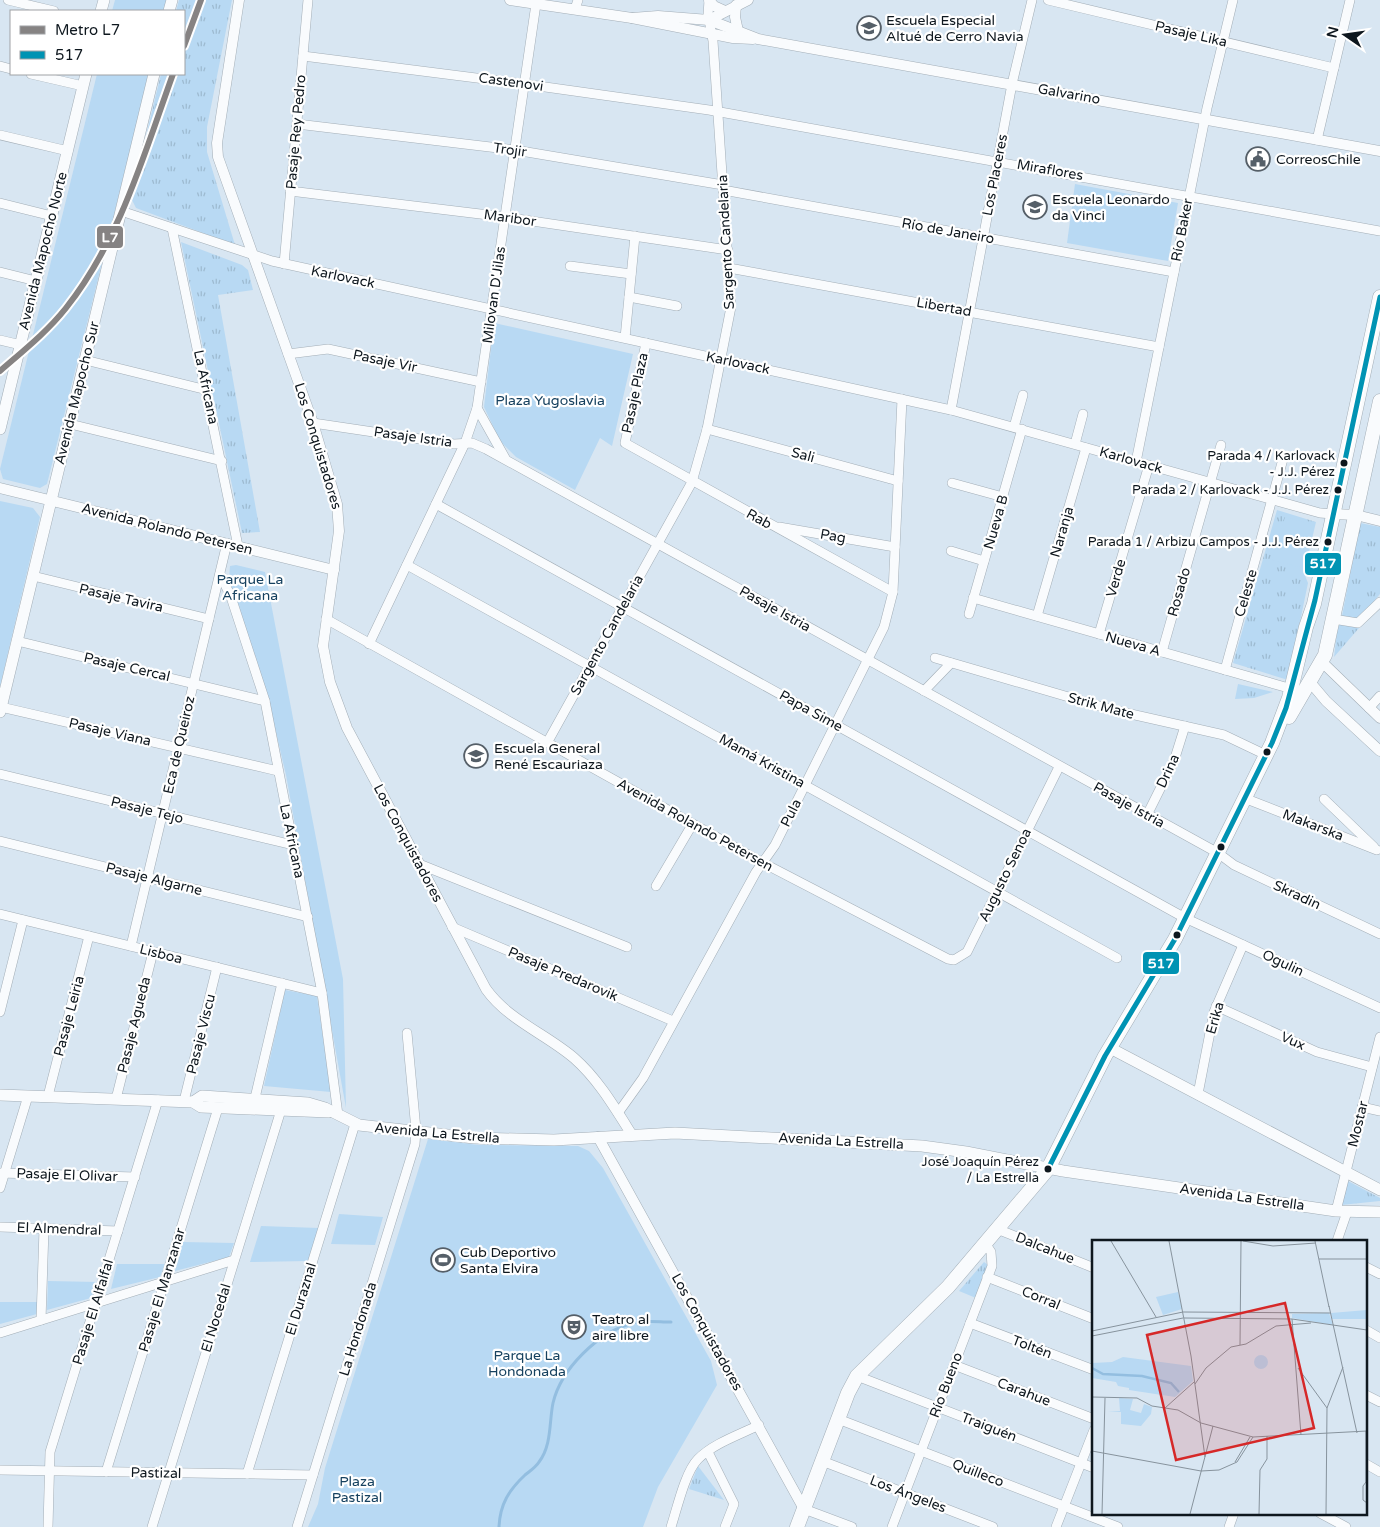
<svg xmlns="http://www.w3.org/2000/svg" width="1380" height="1527" font-family="'Varela Round',sans-serif">
	<style>
		.grass { fill: url(#grass-tufts) }
		.park { fill: #b8d9f3 }
		.lines { fill: none; stroke-linecap: round; stroke-linejoin: round }
		.stream { stroke: #93bee0; stroke-width: 3 }
		.minor-casing { stroke: #a3aeb7; stroke-width: 10 }
		.tertiary-casing { stroke: #a3aeb7; stroke-width: 11 }
		.secondary-casing { stroke: #a3aeb7; stroke-width: 12 }
		.primary-casing { stroke: #a3aeb7; stroke-width: 15 }
		.minor { stroke: #f9fbfd; stroke-width: 9 }
		.tertiary { stroke: #f9fbfd; stroke-width: 10 }
		.secondary { stroke: #f9fbfd; stroke-width: 11 }
		.primary { stroke: #f9fbfd; stroke-width: 14 }
		.bus-1-casing { stroke: #fff; stroke-width: 9 }
		.bus-1 { stroke: #0093b3; stroke-width: 5 }
		.metro-1-casing { stroke: #fff; stroke-width: 10 }
		.metro-1 { stroke: #868383; stroke-width: 6 }
		.bus-dot { fill: #0e171e; stroke: #fff; stroke-width: 2 }
		.labels { text-anchor: middle; dominant-baseline: central; stroke-width: 4.5; stroke-linejoin: round; paint-order: stroke }
		.bus-label { font-size: 13px; fill: #0e171e; stroke: #fff; text-anchor: end }
		.poi-label { font-size: 14px; fill: #0e171e; stroke: #fff; text-anchor: start }
		.street-label { font-size: 14px; fill: #0e171e; stroke: #fff }
		.park-label { font-size: 14px; fill: #16415f; stroke: #fff }
		.inset-river { fill: none; stroke: #93bee0; stroke-width: 2.5 }
		.inset-road { fill: none; stroke: #87939d; stroke-width: 1 }
		.view { fill: #d62828; fill-opacity: 0.15; stroke: #d62828; stroke-width: 2.5 }
		.inset-edge { fill: none; stroke: #0e171e; stroke-width: 2.5 }
		.line-badge { stroke: #fff; stroke-width: 2 }
		.badge-label { font-size: 14px; text-anchor: middle; font-weight: bold; fill: #fff }
	</style>
	<defs>
		<pattern id="grass-tufts" width="24" height="20" patternUnits="userSpaceOnUse" patternTransform="scale(1.25)"><rect width="24" height="20" fill="#b8d9f3"/><path d="M3 7l-1-3M5 7V3M7 7l1-3M15 17l-1-3M17 17v-4M19 17l1-3" fill="none" stroke="#9dbad0"/></pattern>
	</defs>
	<rect width="100%" height="100%" fill="#d8e6f2"/>
	<g class="grass">
		<path d="M179 0H232L207 127V152L235 245 136 208 131 198 161 74H184V11H176Z"/>
		<path d="M181 242 242 265 248 270 253 290 218 295 260 532 242 533Z"/>
		<path d="M1277 510 1316 522 1304 573 1308 583 1288 680 1233 663Z"/>
		<path d="M1360 523 1380 527V594L1358 620 1342 616Z"/>
		<path d="M1338 624 1359 628 1334 657Z"/>
		<path d="M1238 684 1273 692 1254 698 1235 699Z"/>
		<path d="M1346 1180 1380 1198V1201L1341 1205Z"/>
		<path d="M984 1262 988 1265 976 1298 959 1291Z"/>
		<path d="M698 1466 724 1500 689 1489Z"/>
	</g>
	<g class="park">
		<path d="M115 0H167L165 11H112Z"/>
		<path d="M97 74H149L47 484 40 488 3 479 0 469Z"/>
		<path d="M1075 184 1178 203 1168 261 1067 243Z"/>
		<path d="M494 323 633 354 612 446 600 438 575 490 516 457 500 441 484 407Z"/>
		<path d="M0 501 33 508 40 517 0 687Z"/>
		<path d="M1285 517 1311 524 1299 567 1272 560Z"/>
		<path d="M236 565 265 572 343 979 346 1108 286 775 267 694 229 579 230 566Z"/>
		<path d="M285 990 317 996 331 1092 264 1086Z"/>
		<path d="M428 1139 479 1145 578 1146 589 1151 603 1168 711 1361 717 1385 658 1487 643 1527H308L318 1504 325 1468Z"/>
		<path d="M339 1214 383 1217 375 1245 331 1244Z"/>
		<path d="M261 1226 319 1228 308 1261 250 1262Z"/>
		<path d="M183 1242 234 1243 229 1257 175 1271Z"/>
		<path d="M117 1264H165L160 1277 111 1289Z"/>
		<path d="M48 1281 98 1282 91 1298 47 1310Z"/>
		<path d="M0 1302H38L37 1314 0 1324Z"/>
	</g>
	<g class="lines">
		<path class="stream" d="M499 1527C500 1504 509 1490 525 1475 530 1471 536 1467 539 1462 552 1445 549 1422 553 1403 561 1369 598 1332 633 1323 644 1320 659 1322 671 1322"/>
		<g class="minor-casing">
			<g id="minor">
				<path d="M8 0 54 11"/>
				<path d="M1048 0 1334 68"/>
				<path d="M575 9 578 0"/>
				<path d="M303 56 524 84 709 110 1380 231"/>
				<path d="M0 66 11 69"/>
				<path d="M31 74 83 86"/>
				<path d="M297 124 515 150 723 185"/>
				<path d="M0 135 68 151"/>
				<path d="M1317 140 1350 0"/>
				<path d="M723 190 1174 272"/>
				<path d="M290 191 505 217 728 250"/>
				<path d="M0 203 52 216"/>
				<path d="M121 211 272 261 951 410 1320 513 1333 514"/>
				<path d="M172 228 238 546"/>
				<path d="M284 264 308 0"/>
				<path d="M570 266 631 274"/>
				<path d="M729 268 1159 347"/>
				<path d="M0 272 36 281"/>
				<path d="M629 297 677 306"/>
				<path d="M625 338 635 236"/>
				<path d="M0 340 21 345"/>
				<path d="M646 343 625 443 893 592"/>
				<path d="M288 354 328 349 481 382"/>
				<path d="M85 360 207 390"/>
				<path d="M477 408 505 458"/>
				<path d="M951 410 1012 84 1032 0"/>
				<path d="M313 423 454 444 472 443 486 449 1218 853 1234 865 1380 934"/>
				<path d="M70 424 222 461"/>
				<path d="M1014 427 1023 395"/>
				<path d="M707 429 898 481"/>
				<path d="M1075 444 1083 414"/>
				<path d="M1136 462 1207 108 1233 0"/>
				<path d="M952 483 1003 497"/>
				<path d="M436 504 1185 918 1380 1008"/>
				<path d="M779 527 895 547"/>
				<path d="M951 551 984 561"/>
				<path d="M407 565 1117 958"/>
				<path d="M220 574 231 597 265 701 322 993 338 1115"/>
				<path d="M33 576 209 619"/>
				<path d="M973 598 1292 689"/>
				<path d="M969 614 1022 429"/>
				<path d="M1037 616 1086 448"/>
				<path d="M326 619 763 863 948 959 954 960 967 952 1059 767"/>
				<path d="M1333 619 1358 623 1380 602"/>
				<path d="M1099 634 1149 465"/>
				<path d="M17 641 265 701"/>
				<path d="M369 644 465 443 477 408 536 4"/>
				<path d="M1162 652 1221 445"/>
				<path d="M935 658 1113 710 1224 735 1266 755"/>
				<path d="M1225 670 1283 459"/>
				<path d="M924 691 951 663"/>
				<path d="M1 707 278 771"/>
				<path d="M1369 708 1380 696"/>
				<path d="M547 743 692 482 707 429 731 307 713 41 708 15 709 0"/>
				<path d="M0 774 293 845"/>
				<path d="M1244 798 1377 850"/>
				<path d="M1324 799 1374 847"/>
				<path d="M1147 815 1174 761 1185 726"/>
				<path d="M0 841 308 917"/>
				<path d="M419 864 627 947"/>
				<path d="M656 886 692 825"/>
				<path d="M0 914 322 993"/>
				<path d="M452 927 673 1021"/>
				<path d="M131 946 227 543"/>
				<path d="M1216 1006 1317 1052 1372 1067"/>
				<path d="M0 1012 23 920"/>
				<path d="M1198 1094 1214 1012 1243 945"/>
				<path d="M48 1096 89 936"/>
				<path d="M255 1098 282 983"/>
				<path d="M116 1099 153 952"/>
				<path d="M184 1101 217 967"/>
				<path d="M1362 1107 1380 1111"/>
				<path d="M618 1113 643 1078 756 872 775 845 884 627 893 592 902 399"/>
				<path d="M0 1173 135 1177"/>
				<path d="M0 1188 28 1096"/>
				<path d="M1336 1211 1380 1037"/>
				<path d="M0 1227 118 1231"/>
				<path d="M997 1229 1094 1268"/>
				<path d="M1337 1241 1347 1212"/>
				<path d="M1366 1267 1380 1274"/>
				<path d="M987 1277 1094 1319"/>
				<path d="M41 1320 44 1229"/>
				<path d="M970 1323 1094 1370"/>
				<path d="M1366 1330 1380 1338"/>
				<path d="M0 1333 234 1260"/>
				<path d="M954 1365 1094 1419"/>
				<path d="M857 1376 1094 1468"/>
				<path d="M1366 1395 1380 1402"/>
				<path d="M838 1419 1118 1527"/>
				<path d="M708 1452 734 1504 725 1527"/>
				<path d="M822 1461 993 1527"/>
				<path d="M1366 1464 1380 1472"/>
				<path d="M0 1470 313 1475"/>
				<path d="M106 1472 218 1108"/>
				<path d="M247 1474 355 1124"/>
				<path d="M804 1509 852 1527"/>
				<path d="M1320 1513 1346 1527"/>
				<path d="M48 1527 50 1452 158 1100"/>
				<path d="M152 1527 281 1110"/>
				<path d="M297 1527 415 1144 416 1130 407 1033"/>
				<path d="M671 1527C677 1509 685 1472 698 1459 714 1443 739 1435 759 1425"/>
				<path d="M892 1527 992 1266 991 1252 985 1243"/>
				<path d="M1056 1527 1094 1430"/>
				<path d="M1229 1527 1234 1513"/>
			</g>
		</g>
		<g class="tertiary-casing">
			<g id="tertiary">
				<path d="M239 0 217 143 218 157 313 423 337 504 339 531 323 646 330 682 347 728 486 989C508 1020 546 1034 574 1058 598 1079 615 1108 632 1135"/>
				<path d="M510 0 632 18 733 38 753 39"/>
				<path d="M709 0 714 6 725 11"/>
				<path d="M736 5 735 17 738 31"/>
				<path d="M632 18 658 16 709 20 758 39 1380 151"/>
				<path d="M709 20 748 0"/>
				<path d="M0 488 334 570"/>
				<path d="M1333 514 1356 515 1380 521"/>
				<path d="M1322 662 1380 718"/>
				<path d="M1310 682 1326 701 1380 751"/>
				<path d="M598 1137 804 1509"/>
			</g>
		</g>
		<g class="secondary-casing">
			<g id="secondary">
				<path d="M101 11 104 0"/>
				<path d="M169 11 172 0"/>
				<path d="M0 429 86 74"/>
				<path d="M0 712 154 74"/>
				<path d="M1110 1048 1380 1190"/>
				<path d="M0 1095 193 1102 201 1107 329 1112"/>
				<path d="M193 1102 202 1096 308 1103 325 1108 359 1125 474 1138 554 1140 675 1133 922 1146 966 1152 1063 1171 1336 1211 1380 1212"/>
			</g>
		</g>
		<g class="primary-casing">
			<g id="primary">
				<path d="M1289 717 1325 655 1380 401"/>
				<path d="M797 1527 848 1393 857 1376 948 1287 1048 1169 1105 1056 1175 939 1272 743 1289 698 1306 627 1314 604 1380 297"/>
			</g>
		</g>
		<use href="#minor" class="minor"/>
		<use href="#tertiary" class="tertiary"/>
		<use href="#secondary" class="secondary"/>
		<use href="#primary" class="primary"/>
		<g class="bus-1-casing">
			<path id="bus-1" d="M1048 1169 1105 1056 1175 939 1272 743 1286 708 1315 600 1380 297"/>
		</g>
		<use href="#bus-1" class="bus-1"/>
		<g class="metro-1-casing">
			<g id="metro-1">
				<path d="M184 46 201 0"/>
				<path d="M0 371C23 351 47 332 66 308 120 240 144 154 173 74"/>
			</g>
		</g>
		<use href="#metro-1" class="metro-1"/>
	</g>
	<defs>
		<g id="school-ring" transform="scale(1.25)"><circle r="9.5" fill="#fff" stroke="#555f68" stroke-width="1.5"/><path d="M0-5L7-2L0 1L-7-2ZM-4 1L0 2.5L4 1V4Q0 6-4 4Z" fill="#555f68"/></g>
		<g id="civic-ring" transform="scale(1.25)"><circle r="9.5" fill="#fff" stroke="#555f68" stroke-width="1.5"/><path d="M-.6-6.5H3V-4.5H.6V-3L4-1V1h2V6H-6V1h2V-1L-.6-3ZM-1.2 2.5V6h2.4V2.5Z" fill="#555f68"/></g>
		<g id="stadium-ring" transform="scale(1.25)"><circle r="9.5" fill="#fff" stroke="#555f68" stroke-width="1.5"/><path d="M0-5a6.5 5 0 1 0 0 10a6.5 5 0 1 0 0-10ZM-3.5-1.8h7v3.6h-7Z" fill="#555f68"/></g>
		<g id="theatre-ring" transform="scale(1.25)"><circle r="9.5" fill="#fff" stroke="#555f68" stroke-width="1.5"/><path d="M-5-5.5Q0-4 5-5.5V0Q5 5 0 6Q-5 5-5 0ZM-3.3-2.5H-1v1.5H-3.3ZM1-2.5H3.3v1.5H1ZM-2.8 1Q0 5.5 2.8 1Z" fill="#555f68"/></g>
	</defs>
	<g fill-rule="evenodd">
		<use href="#school-ring" x="869" y="28"/>
		<use href="#civic-ring" x="1258" y="159"/>
		<use href="#school-ring" x="1035" y="207"/>
		<use href="#school-ring" x="476" y="756"/>
		<use href="#stadium-ring" x="443" y="1260"/>
		<use href="#theatre-ring" x="574" y="1327"/>
	</g>
	<g class="bus-dot">
		<circle cx="1344" cy="463" r="4.5"/>
		<circle cx="1338" cy="490" r="4.5"/>
		<circle cx="1328" cy="542" r="4.5"/>
		<circle cx="1267" cy="752" r="4.5"/>
		<circle cx="1221" cy="847" r="4.5"/>
		<circle cx="1177" cy="935" r="4.5"/>
		<circle cx="1048" cy="1169" r="4.5"/>
	</g>
	<g class="labels">
		<g class="bus-label">
			<text x="1335" y="456">Parada 4 / Karlovack<tspan x="1335" dy="16">- J.J. Pérez</tspan></text>
			<text x="1329" y="490">Parada 2 / Karlovack - J.J. Pérez</text>
			<text x="1319" y="542">Parada 1 / Arbizu Campos - J.J. Pérez</text>
			<text x="1039" y="1162">José Joaquín Pérez<tspan x="1039" dy="16">/ La Estrella</tspan></text>
		</g>
		<g class="poi-label">
			<text x="886" y="20">Escuela Especial<tspan x="886" dy="16">Altué de Cerro Navia</tspan></text>
			<text x="1276" y="159">CorreosChile</text>
			<text x="1052" y="199">Escuela Leonardo<tspan x="1052" dy="16">da Vinci</tspan></text>
			<text x="494" y="748">Escuela General<tspan x="494" dy="16">René Escauriaza</tspan></text>
			<text x="460" y="1252">Cub Deportivo<tspan x="460" dy="16">Santa Elvira</tspan></text>
			<text x="592" y="1319">Teatro al<tspan x="592" dy="16">aire libre</tspan></text>
		</g>
		<g class="street-label">
			<text transform="translate(1191 34) rotate(13)">Pasaje Lika</text>
			<text transform="translate(511 82) rotate(8)">Castenovi</text>
			<text transform="translate(1069 94) rotate(10)">Galvarino</text>
			<text transform="translate(296 132) rotate(-85)">Pasaje Rey Pedro</text>
			<text transform="translate(510 150) rotate(8)">Trojir</text>
			<text transform="translate(1050 170) rotate(10)">Miraflores</text>
			<text transform="translate(995 175) rotate(-79)">Los Placeres</text>
			<text transform="translate(510 218) rotate(8)">Maribor</text>
			<text transform="translate(1182 230) rotate(-79)">Río Baker</text>
			<text transform="translate(948 231) rotate(10)">Río de Janeiro</text>
			<text transform="translate(726 242) rotate(-93)">Sargento Candelaria</text>
			<text transform="translate(43 251) rotate(-76)">Avenida Mapocho Norte</text>
			<text transform="translate(343 277) rotate(12)">Karlovack</text>
			<text transform="translate(494 295) rotate(-82)">Milovan D'Jilas</text>
			<text transform="translate(944 307) rotate(10)">Libertad</text>
			<text transform="translate(385 361) rotate(12)">Pasaje Vir</text>
			<text transform="translate(738 363) rotate(12)">Karlovack</text>
			<text transform="translate(206 387) rotate(78)">La Africana</text>
			<text transform="translate(77 393) rotate(-76)">Avenida Mapocho Sur</text>
			<text transform="translate(635 393) rotate(-78)">Pasaje Plaza</text>
			<text transform="translate(413 437) rotate(8)">Pasaje Istria</text>
			<text transform="translate(318 446) rotate(73)">Los Conquistadores</text>
			<text transform="translate(803 455) rotate(15)">Sali</text>
			<text transform="translate(1131 460) rotate(16)">Karlovack</text>
			<text transform="translate(759 519) rotate(29)">Rab</text>
			<text transform="translate(996 522) rotate(-74)">Nueva B</text>
			<text transform="translate(167 529) rotate(14)">Avenida Rolando Petersen</text>
			<text transform="translate(1062 532) rotate(-74)">Naranja</text>
			<text transform="translate(833 536) rotate(10)">Pag</text>
			<text transform="translate(1116 578) rotate(-74)">Verde</text>
			<text transform="translate(1179 592) rotate(-74)">Rosado</text>
			<text transform="translate(1246 593) rotate(-74)">Celeste</text>
			<text transform="translate(121 598) rotate(13)">Pasaje Tavira</text>
			<text transform="translate(775 609) rotate(29)">Pasaje Istria</text>
			<text transform="translate(607 635) rotate(-61)">Sargento Candelaria</text>
			<text transform="translate(1133 644) rotate(16)">Nueva A</text>
			<text transform="translate(127 667) rotate(13)">Pasaje Cercal</text>
			<text transform="translate(1101 706) rotate(15)">Strik Mate</text>
			<text transform="translate(811 711) rotate(29)">Papa Sime</text>
			<text transform="translate(110 732) rotate(13)">Pasaje Viana</text>
			<text transform="translate(179 745) rotate(-77)">Eca de Queiroz</text>
			<text transform="translate(762 761) rotate(29)">Mamá Kristina</text>
			<text transform="translate(1168 771) rotate(-65)">Drina</text>
			<text transform="translate(1129 805) rotate(29)">Pasaje Istria</text>
			<text transform="translate(147 810) rotate(14)">Pasaje Tejo</text>
			<text transform="translate(791 813) rotate(-63)">Pula</text>
			<text transform="translate(695 825) rotate(29)">Avenida Rolando Petersen</text>
			<text transform="translate(1313 825) rotate(21)">Makarska</text>
			<text transform="translate(292 841) rotate(78)">La Africana</text>
			<text transform="translate(408 843) rotate(62)">Los Conquistadores</text>
			<text transform="translate(1005 875) rotate(-64)">Augusto Senoa</text>
			<text transform="translate(154 879) rotate(14)">Pasaje Algarne</text>
			<text transform="translate(1297 895) rotate(25)">Skradin</text>
			<text transform="translate(161 954) rotate(14)">Lisboa</text>
			<text transform="translate(1283 963) rotate(25)">Ogulin</text>
			<text transform="translate(563 974) rotate(23)">Pasaje Predarovik</text>
			<text transform="translate(69 1016) rotate(-75)">Pasaje Leiria</text>
			<text transform="translate(1215 1018) rotate(-74)">Erika</text>
			<text transform="translate(134 1025) rotate(-76)">Pasaje Agueda</text>
			<text transform="translate(201 1034) rotate(-76)">Pasaje Viscu</text>
			<text transform="translate(1293 1041) rotate(24)">Vux</text>
			<text transform="translate(1358 1124) rotate(-76)">Mostar</text>
			<text transform="translate(437 1133) rotate(5)">Avenida La Estrella</text>
			<text transform="translate(841 1141) rotate(3)">Avenida La Estrella</text>
			<text transform="translate(67 1175) rotate(2)">Pasaje El Olivar</text>
			<text transform="translate(1242 1197) rotate(8)">Avenida La Estrella</text>
			<text transform="translate(59 1229) rotate(2)">El Almendral</text>
			<text transform="translate(1045 1248) rotate(22)">Dalcahue</text>
			<text transform="translate(162 1290) rotate(-73)">Pasaje El Manzanar</text>
			<text transform="translate(1041 1298) rotate(22)">Corral</text>
			<text transform="translate(301 1299) rotate(-73)">El Duraznal</text>
			<text transform="translate(93 1312) rotate(-73)">Pasaje El Alfalfal</text>
			<text transform="translate(216 1318) rotate(-73)">El Nocedal</text>
			<text transform="translate(358 1329) rotate(-73)">La Hondonada</text>
			<text transform="translate(707 1332) rotate(61)">Los Conquistadores</text>
			<text transform="translate(1032 1347) rotate(21)">Toltén</text>
			<text transform="translate(946 1385) rotate(-69)">Río Bueno</text>
			<text transform="translate(1024 1392) rotate(21)">Carahue</text>
			<text transform="translate(989 1427) rotate(21)">Traiguén</text>
			<text transform="translate(156 1473) rotate(1)">Pastizal</text>
			<text transform="translate(978 1473) rotate(21)">Quilleco</text>
			<text transform="translate(908 1494) rotate(21)">Los Ángeles</text>
		</g>
		<g class="park-label">
			<text x="550" y="400">Plaza Yugoslavia</text>
			<text x="250" y="579">Parque La<tspan x="250" dy="16">Africana</tspan></text>
			<text x="527" y="1355">Parque La<tspan x="527" dy="16">Hondonada</tspan></text>
			<text x="357" y="1481">Plaza<tspan x="357" dy="16">Pastizal</tspan></text>
		</g>
	</g>
	<g transform="translate(1092 1240)">
		<rect width="275" height="275" fill="#d8e6f2"/>
		<path d="M86 52 90 69 71 75 64 57ZM275 70V79H240L239 73ZM237 73 241 85 200 78V74ZM162 122a7 7 0 1 1 14 0a7 7 0 1 1-14 0ZM31 117 99 126 101 141 83 157 37 150V148L26 146 24 142 0 138V123L20 122ZM27 158 41 159 38 170 49 173 52 164 60 167 59 174 49 186 29 184V172H16L28 171Z" fill="#b8d9f3"/>
		<path class="inset-river" d="M0 128 11 134 50 136 79 143 87 152"/>
		<path class="inset-road" d="M19 1 64 77M77 1 99 116M151 1 181 6 224 3M223 1 237 67M227 19H275M237 66 265 193M91 72 239 73M92 78 200 79 275 90M200 79 209 195M0 91 91 72M0 96 91 78M148 105 149 1M99 116 113 217M206 128 235 168M103 144 114 128 139 107 154 104 184 86 219 83M0 157 45 158 60 166 86 170 109 183 161 197 275 191M73 168 102 142M274 191V242L271 246V260L275 263M0 211 109 231 127 230 145 222 161 197M143 222 158 197M10 274 13 158M98 274 121 186M167 274 168 230 175 219V196M234 274 235 168 251 127"/>
		<path class="view" d="M193 63 222 188 84 220 55 95Z"/>
		<rect width="275" height="275" class="inset-edge"/>
	</g>
	<g class="line-badge">
		<rect x="96" y="225" width="28" height="24" rx="5" fill="#868383"/>
		<rect x="1304" y="552" width="38" height="24" rx="5" fill="#0093b3"/>
		<rect x="1142" y="951" width="38" height="24" rx="5" fill="#0093b3"/>
	</g>
	<g class="badge-label">
		<text x="110" y="242">L7</text>
		<text x="1323" y="568">517</text>
		<text x="1161" y="968">517</text>
	</g>
	<rect x="10" y="10" width="175" height="65" fill="#ffffff" stroke="#9fa2a5"/>
	<rect x="20" y="26" width="25" height="8" fill="#868383" stroke="#9fa2a5"/>
	<text x="55" y="35" font-size="15" fill="#0e171e">Metro L7</text>
	<rect x="20" y="51" width="25" height="8" fill="#0093b3" stroke="#9fa2a5"/>
	<text x="55" y="60" font-size="15" fill="#0e171e">517</text>
	<g transform="translate(1345 35) rotate(283)" stroke="#ffffff" stroke-width="4" paint-order="stroke">
	<path d="M0-4L9 19L0 12L-9 19Z" fill="#0e171e"/>
	<text y="-8" font-size="14" font-weight="bold" text-anchor="middle" fill="#0e171e">N</text>
	</g>
</svg>
